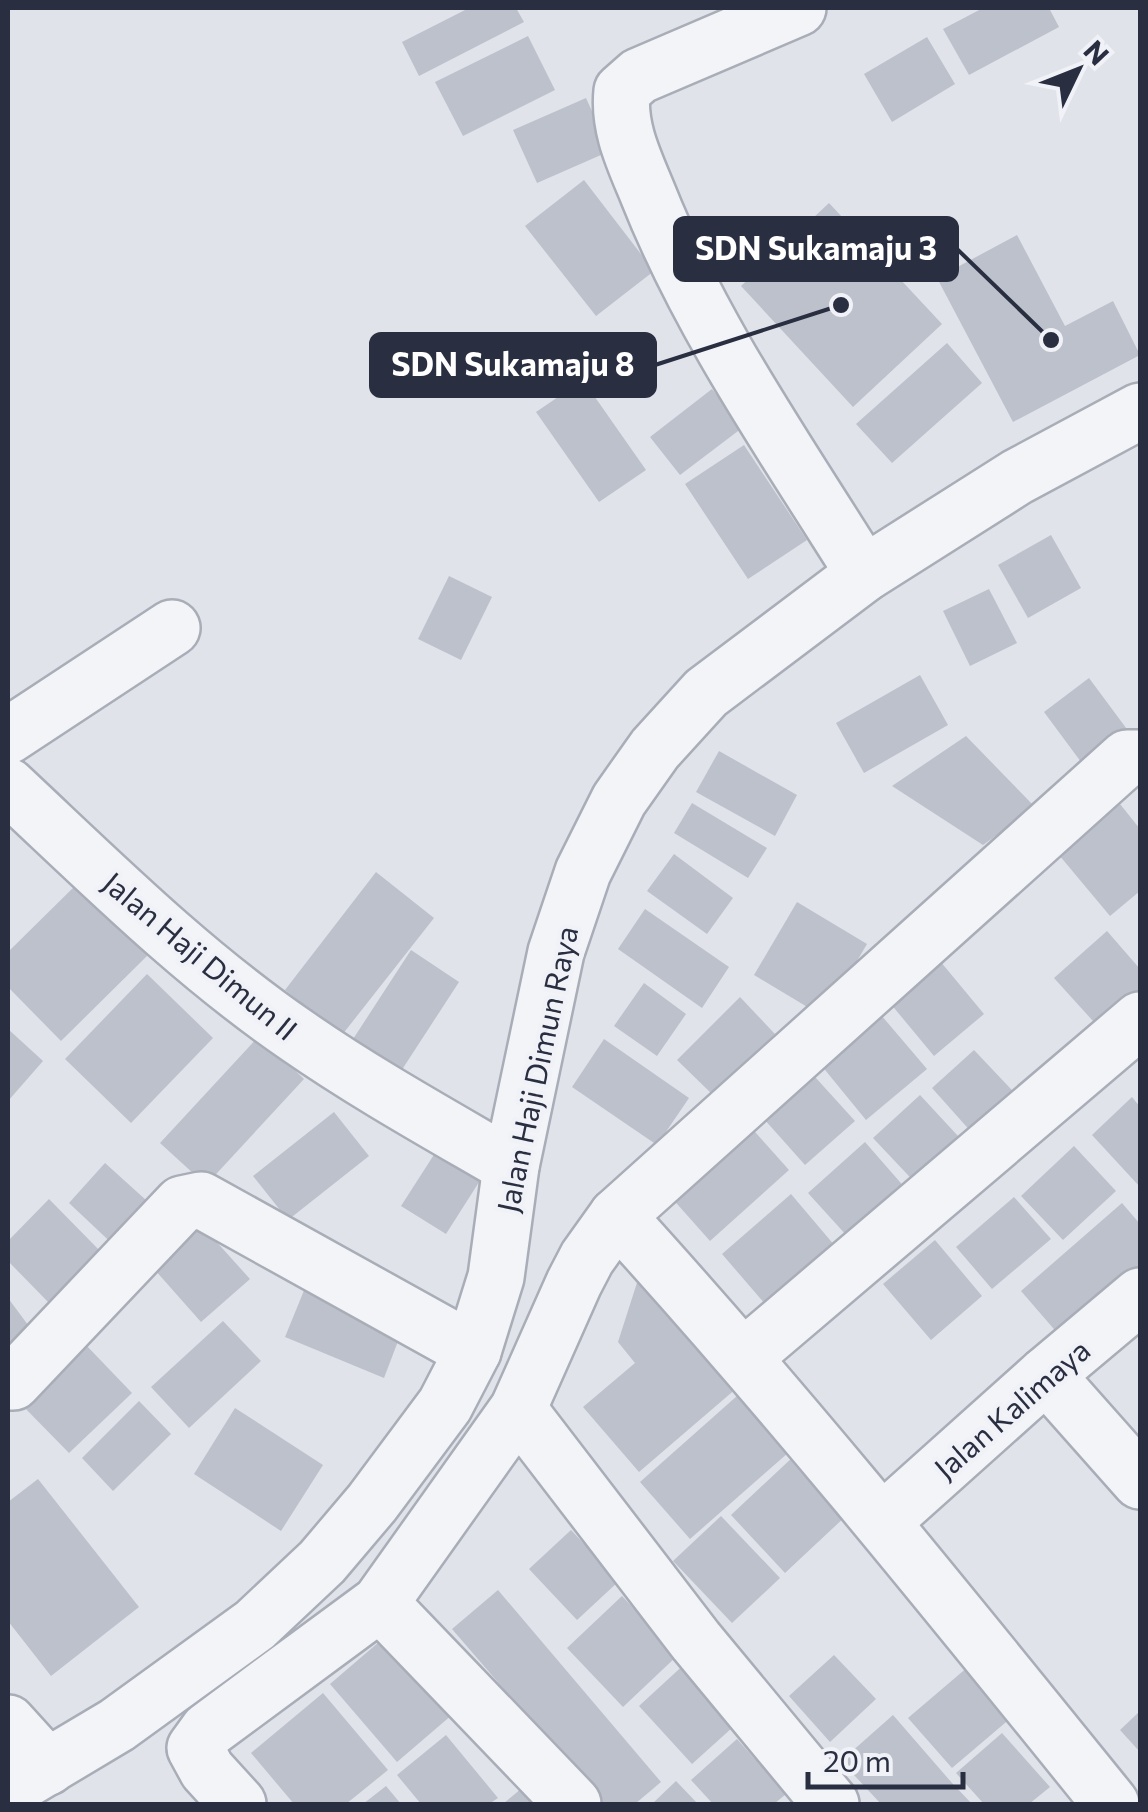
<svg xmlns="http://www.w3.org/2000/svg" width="1148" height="1812" font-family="Commissioner,sans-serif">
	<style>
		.building { fill: #bdc1cc }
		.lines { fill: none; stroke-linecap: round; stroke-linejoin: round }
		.minor-casing { stroke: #a9adb7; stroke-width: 60 }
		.minor { stroke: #f3f4f8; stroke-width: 55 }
		.labels { text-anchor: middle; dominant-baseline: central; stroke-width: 9; stroke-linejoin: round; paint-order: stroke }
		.street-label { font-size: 30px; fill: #292e41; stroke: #f0f2f7 }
		.leader { fill: none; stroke: #292e41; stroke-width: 4 }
		.callout-dot { fill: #292e41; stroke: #f0f2f7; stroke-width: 4 }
		.callout { fill: #292e41; stroke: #292e41; stroke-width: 4 }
		.callout-label { font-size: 32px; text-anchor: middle; font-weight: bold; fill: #fff }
	</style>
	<rect width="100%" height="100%" fill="#e0e3e9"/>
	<g class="building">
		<path d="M469 8H516L524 22 419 76 402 42Z"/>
		<path d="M983 8H1049L1059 27 969 75 943 29Z"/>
		<path d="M528 36 555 90 463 136 435 82Z"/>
		<path d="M927 37 955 84 892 122 864 74Z"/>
		<path d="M586 98 610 151 537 183 513 130Z"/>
		<path d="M584 180 654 271 596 316 525 226Z"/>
		<path d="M829 203 942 324 853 407 741 286Z"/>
		<path d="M1017 235 1065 326 1113 301 1140 355 1013 422 937 278Z"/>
		<path d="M947 343 982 383 892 463 856 424Z"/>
		<path d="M583 380 646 470 599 502 536 412Z"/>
		<path d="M712 389 742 428 680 475 650 437Z"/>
		<path d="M744 445 807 540 748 579 685 484Z"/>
		<path d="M1051 535 1081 588 1028 618 998 565Z"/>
		<path d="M449 576 492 597 461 660 418 639Z"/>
		<path d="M989 589 1017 643 970 666 943 611Z"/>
		<path d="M920 675 948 725 864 773 836 723Z"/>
		<path d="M1089 678 1132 736 1087 770 1044 712Z"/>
		<path d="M966 736 1035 807 983 845 892 786Z"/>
		<path d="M719 751 797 795 775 836 696 792Z"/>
		<path d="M692 803 767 848 748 878 674 833Z"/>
		<path d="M1120 804 1140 829V891L1110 916 1059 855Z"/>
		<path d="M674 854 733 898 707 934 647 891Z"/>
		<path d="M376 872 434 918 342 1035 285 990Z"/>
		<path d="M79 882 149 954 61 1041 8 987V952Z"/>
		<path d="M797 902 867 944 824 1017 754 975Z"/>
		<path d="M645 909 729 967 702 1008 618 949Z"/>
		<path d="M1107 931 1140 969V997L1102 1031 1054 978Z"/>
		<path d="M411 950 459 982 392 1085 344 1053Z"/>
		<path d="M940 961 984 1014 934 1056 890 1003Z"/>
		<path d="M147 974 213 1038 131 1123 65 1059Z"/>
		<path d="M644 983 686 1014 657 1056 614 1026Z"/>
		<path d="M740 997 775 1034 713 1095 677 1060Z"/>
		<path d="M881 1015 927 1069 866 1120 821 1065Z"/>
		<path d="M8 1029 43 1061 8 1101Z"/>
		<path d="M259 1036 304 1079 206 1185 160 1143Z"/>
		<path d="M604 1039 689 1098 657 1145 572 1087Z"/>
		<path d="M974 1050 1025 1104 982 1144 932 1088Z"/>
		<path d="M806 1067 855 1121 805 1165 757 1111Z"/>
		<path d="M920 1095 970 1149 924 1192 873 1138Z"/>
		<path d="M1132 1097 1140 1107V1187L1092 1135Z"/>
		<path d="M334 1112 369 1156 288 1220 253 1176Z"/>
		<path d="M741 1116 789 1170 710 1241 662 1187Z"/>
		<path d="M865 1142 913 1197 857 1247 808 1193Z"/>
		<path d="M1074 1146 1116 1191 1063 1240 1021 1196Z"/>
		<path d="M437 1150 481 1179 446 1234 401 1206Z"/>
		<path d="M105 1163 157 1210 120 1251 69 1203Z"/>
		<path d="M791 1194 841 1253 772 1312 722 1254Z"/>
		<path d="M1014 1197 1051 1239 992 1289 956 1247Z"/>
		<path d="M49 1199 102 1253 50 1304 8 1261V1241Z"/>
		<path d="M1122 1203 1140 1224V1278L1066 1343 1021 1291Z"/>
		<path d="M195 1218 250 1279 201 1322 147 1261Z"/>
		<path d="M935 1240 982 1296 931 1340 883 1284Z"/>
		<path d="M643 1264 745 1381 639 1472 583 1407 635 1363 618 1342Z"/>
		<path d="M305 1288 403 1328 384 1378 285 1337Z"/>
		<path d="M8 1298 34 1333 8 1353Z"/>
		<path d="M223 1321 261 1361 189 1428 151 1387Z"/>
		<path d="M85 1344 132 1393 69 1453 21 1404Z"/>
		<path d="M746 1388 796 1446 690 1539 640 1482Z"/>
		<path d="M139 1401 171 1434 113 1491 82 1458Z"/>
		<path d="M235 1408 323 1465 281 1531 194 1474Z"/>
		<path d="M794 1456 848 1514 785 1573 731 1515Z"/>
		<path d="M38 1479 139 1607 51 1676 8 1621V1502Z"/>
		<path d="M721 1516 780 1578 732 1623 673 1561Z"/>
		<path d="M571 1530 619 1581 577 1620 529 1569Z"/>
		<path d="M498 1590 661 1782 635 1804H603L452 1629Z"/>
		<path d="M622 1596 678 1655 623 1707 567 1648Z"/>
		<path d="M393 1630 460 1708 397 1762 330 1684Z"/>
		<path d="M834 1655 876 1699 830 1742 789 1696Z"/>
		<path d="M689 1660 743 1718 692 1764 639 1706Z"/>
		<path d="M969 1666 1012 1717 952 1768 908 1718Z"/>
		<path d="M323 1693 388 1770 346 1804H294L251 1753Z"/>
		<path d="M1140 1711V1752L1120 1730Z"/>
		<path d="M893 1715 952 1783 972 1804H881L841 1761Z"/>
		<path d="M1002 1733 1050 1787 1029 1804H984L956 1773Z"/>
		<path d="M446 1735 498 1798 489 1804H421L397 1775Z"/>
		<path d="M737 1739 786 1794 774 1804H713L691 1780Z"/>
		<path d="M676 1781 698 1804H652Z"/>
		<path d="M386 1786 401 1804H363Z"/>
		<path d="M522 1788 537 1804H503Z"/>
	</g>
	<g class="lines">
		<g class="minor-casing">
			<g id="minor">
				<path d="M798 8 639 76 622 91C618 128 634 160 648 194 702 330 787 450 864 574"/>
				<path d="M8 736 172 628"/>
				<path d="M8 786C101 873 191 963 296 1035 365 1083 439 1124 511 1166"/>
				<path d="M617 1216C790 1406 950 1605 1111 1804"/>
				<path d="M745 1356 1140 1020"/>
				<path d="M1046 1375 1140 1481"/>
				<path d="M8 1382H13L182 1204 201 1200 473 1351"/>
				<path d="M518 1409 696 1641 831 1804"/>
				<path d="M883 1521 1046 1375 1140 1296"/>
				<path d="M380 1603 573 1804"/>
				<path d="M8 1723 48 1767"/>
				<path d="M8 1790 117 1725 255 1625 322 1562 372 1503 445 1405 473 1351 496 1277 511 1166 556 952 583 872 619 800 655 749 706 693 864 574 1017 477 1140 411"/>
				<path d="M238 1804 207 1770 195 1748 208 1730 380 1603 518 1409 574 1283 587 1258 617 1216 1127 758H1140"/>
			</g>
		</g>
		<use href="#minor" class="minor"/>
	</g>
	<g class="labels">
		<g class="street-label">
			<text transform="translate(201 955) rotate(40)">Jalan Haji Dimun II</text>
			<text transform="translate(536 1069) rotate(-78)">Jalan Haji Dimun Raya</text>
			<text transform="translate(1011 1408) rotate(-41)">Jalan Kalimaya</text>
		</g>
	</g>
	<path class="leader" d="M1051 340L957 249M841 305L655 365"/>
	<g class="callout-dot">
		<circle cx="1051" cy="340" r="10"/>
		<circle cx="841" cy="305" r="10"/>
	</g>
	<g class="callout">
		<rect x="675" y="218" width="282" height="62" rx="10"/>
		<rect x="371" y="334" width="284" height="62" rx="10"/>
	</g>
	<g class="callout-label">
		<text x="816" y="260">SDN Sukamaju 3</text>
		<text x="513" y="376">SDN Sukamaju 8</text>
	</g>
	<rect width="1148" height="1812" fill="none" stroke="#292e41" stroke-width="20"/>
	<g transform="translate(1078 70) rotate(47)" stroke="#f0f2f7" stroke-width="8" paint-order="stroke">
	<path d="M0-8L18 38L0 25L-18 38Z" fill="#292e41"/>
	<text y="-15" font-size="28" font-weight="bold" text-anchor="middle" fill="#292e41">N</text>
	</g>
	<path d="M808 1772v15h155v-15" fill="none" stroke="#292e41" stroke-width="5"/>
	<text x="823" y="1772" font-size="30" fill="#292e41" stroke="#f0f2f7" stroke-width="8" paint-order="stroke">20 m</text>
</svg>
